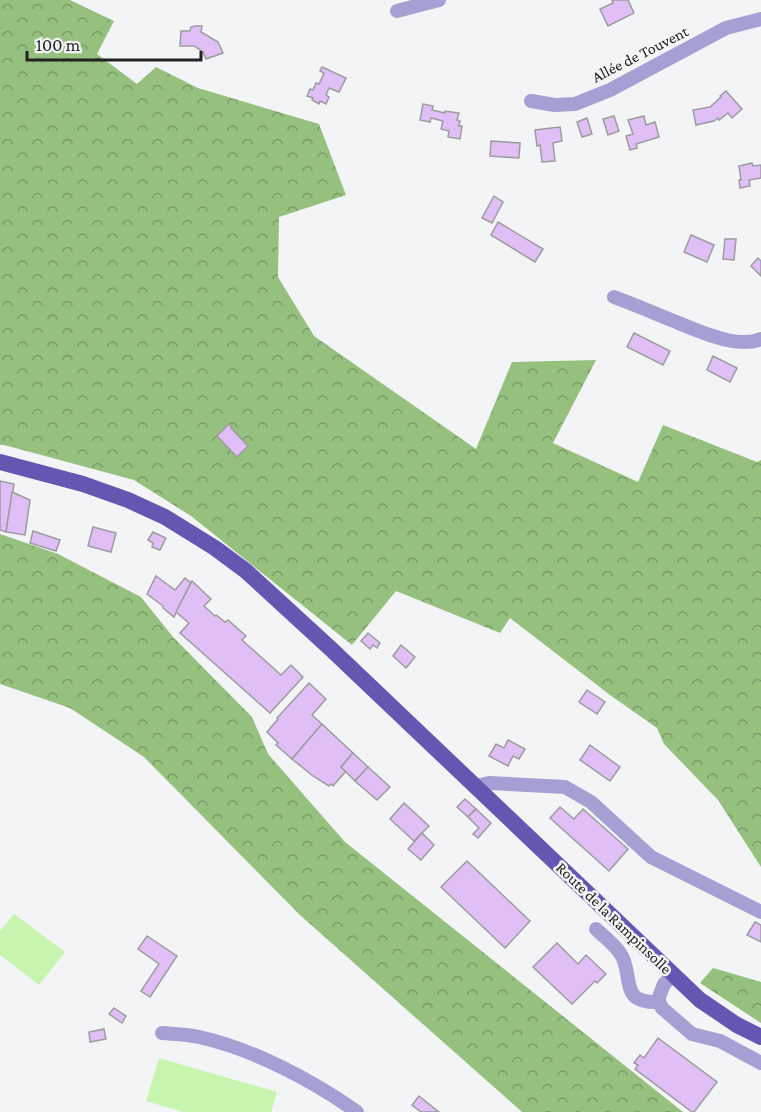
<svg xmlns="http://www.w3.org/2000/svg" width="761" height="1112" font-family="'Crimson Pro',serif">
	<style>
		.green { fill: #c7f4af }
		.forest { fill: url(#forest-crowns) }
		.building { fill: #e0bff6; stroke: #9d9c9d; stroke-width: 1.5 }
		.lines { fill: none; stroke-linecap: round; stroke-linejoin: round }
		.minor { stroke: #a4a0d3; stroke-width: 14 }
		.major { stroke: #6557b1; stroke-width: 16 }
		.labels { text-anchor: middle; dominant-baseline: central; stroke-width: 5; stroke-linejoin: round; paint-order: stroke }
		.street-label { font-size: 16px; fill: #222; stroke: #f3f4f5 }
	</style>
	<defs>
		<pattern id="forest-crowns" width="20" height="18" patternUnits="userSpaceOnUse" patternTransform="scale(1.5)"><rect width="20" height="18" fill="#95c07e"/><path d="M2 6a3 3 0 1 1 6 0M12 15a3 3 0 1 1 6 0" fill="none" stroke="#799c67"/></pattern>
	</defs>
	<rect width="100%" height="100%" fill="#f3f4f5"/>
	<g class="green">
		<path d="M14 914 65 952 39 985 0 955V931Z"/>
		<path d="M159 1058 277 1092 271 1112H183L146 1101Z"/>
	</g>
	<g class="forest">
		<path d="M0 0H70L114 21 97 54 137 84 156 67 198 88 319 124 346 195 279 217 278 277 314 336 476 449 512 362 596 360 553 443 638 482 663 425 757 462 761 460V867L718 800 664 744 657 728 610 695 510 618 500 633 396 591 352 645 191 516 134 480 4 445H0Z"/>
		<path d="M0 534 58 554 141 597 173 637 252 717 268 754 345 842 683 1112H522L300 915 144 757 70 708 0 684Z"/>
		<path d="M713 968 761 982V1023L700 983Z"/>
	</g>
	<g class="building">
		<path d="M612 0H628L634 13 608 26 600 9 613 3Z"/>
		<path d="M195 26H202L201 32 218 42 223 53 206 59 203 52 194 46H180L181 31H190L191 27Z"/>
		<path d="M322 67 346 78 339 92 329 88 326 95 329 97 326 104 320 101 319 104 312 100 313 98 307 96 310 89 313 90 316 83 319 84 324 73 320 71Z"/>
		<path d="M726 91 742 109 732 118 728 113 719 120 718 118 714 121 696 125 693 110 710 107 721 97 720 96Z"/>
		<path d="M423 104 433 106 432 110 445 113V111L459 113 457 120 460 121 459 126H462L460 139 448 137 449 131 441 129 443 121 431 118 430 122 420 120Z"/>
		<path d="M614 116 619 131 608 135 603 119Z"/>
		<path d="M644 116 646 125 655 122 659 137 636 144 637 148 630 150 626 136 633 134 628 120Z"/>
		<path d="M587 118 592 134 582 137 577 122Z"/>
		<path d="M560 127 562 141 553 143 555 161 542 162 540 145 537 146 535 130Z"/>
		<path d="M491 141 520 143 519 158 490 156Z"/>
		<path d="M752 163 753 166 761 165V178L749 180 750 186 740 188 739 180H741L739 166Z"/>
		<path d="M494 196 503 202 492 223 482 218Z"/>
		<path d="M498 222 543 249 535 262 491 235Z"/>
		<path d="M691 235 714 245 707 262 684 252Z"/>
		<path d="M725 239H736L734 260 723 259Z"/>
		<path d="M758 258 761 261V276L751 266Z"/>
		<path d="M634 333 670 351 663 365 627 347Z"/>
		<path d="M713 356 737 368 730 382 707 370Z"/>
		<path d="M229 424 232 427 231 428 248 446 237 457 217 436Z"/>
		<path d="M0 481 14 484 6 532 0 530Z"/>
		<path d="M12 492 30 500 25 535 6 532Z"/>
		<path d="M93 527 116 533 111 552 88 546Z"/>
		<path d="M33 531 60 540 56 551 30 543Z"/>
		<path d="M153 532 166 538 160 550 152 547 153 543 148 540Z"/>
		<path d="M156 576 175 590 185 578 191 583 174 617 163 608V606L147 594Z"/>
		<path d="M192 581 211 599 204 606 215 616 216 615 225 622 228 620 246 636 242 640 281 675 291 665 303 677 270 713 180 633 189 623 176 612Z"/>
		<path d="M368 633 380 643 377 648 373 645 370 649 361 641Z"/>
		<path d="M401 645 415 657 406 668 393 656Z"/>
		<path d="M309 683 326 699 312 715 322 724 292 759 276 745 278 743 267 732 278 719 277 718Z"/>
		<path d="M587 690 605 702 597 714 579 702Z"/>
		<path d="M322 724 353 753 341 767 346 771 333 786 331 784 329 786 313 776 292 759Z"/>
		<path d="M508 740 525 749 519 759 513 756 508 766 489 756 496 744 504 748Z"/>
		<path d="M590 745 620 767 610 781 580 760Z"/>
		<path d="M353 753 368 767 355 781 341 767Z"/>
		<path d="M368 767 390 787 377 800 355 781Z"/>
		<path d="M465 799 476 809 468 817 457 807Z"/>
		<path d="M404 803 429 826 414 841 390 819Z"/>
		<path d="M560 807 574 819 583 809 628 849 609 871 550 818Z"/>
		<path d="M476 809 491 823 478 838 473 834 479 828 468 817Z"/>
		<path d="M422 833 434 845 421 860 408 849Z"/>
		<path d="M467 861 530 921 505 948 441 887Z"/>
		<path d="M755 922 761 925V942L747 935Z"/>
		<path d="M147 936 177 956 150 997 141 991 159 964 138 949Z"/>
		<path d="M557 943 578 964 586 955 606 974 597 983 595 981 572 1004 533 967Z"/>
		<path d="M114 1008 126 1016 122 1023 109 1014Z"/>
		<path d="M104 1029 106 1039 90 1042 89 1032Z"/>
		<path d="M658 1038 717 1082 694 1112H692L635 1069 638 1065 634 1063 640 1055 644 1058Z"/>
		<path d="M419 1096 439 1112H421L412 1105Z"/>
	</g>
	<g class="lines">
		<g class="minor">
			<path d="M397 11 439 0"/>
			<path d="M531 101 555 105 575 104 610 90 726 28 761 19"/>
			<path d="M614 297C633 304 652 312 671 320 695 329 736 350 761 339"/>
			<path d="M476 786 489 783 565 787 591 802 651 857 761 912"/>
			<path d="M596 929C605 938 620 948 624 961 632 985 623 1003 659 1002"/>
			<path d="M673 975 664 984 659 997V1002L662 1008 692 1034 720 1041 761 1063"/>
			<path d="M162 1033C174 1034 187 1034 199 1037 253 1049 312 1080 357 1112"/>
		</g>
		<path class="major" d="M0 462 83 484 128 500 165 517 215 548 246 571 331 649 700 1000 737 1025 761 1037"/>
	</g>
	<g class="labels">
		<g class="street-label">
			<text transform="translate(640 54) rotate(-27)">Allée de Touvent</text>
			<text transform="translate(614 918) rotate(44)">Route de la Rampinsolle</text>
		</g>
	</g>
	<path d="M27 51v9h174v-9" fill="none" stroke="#222222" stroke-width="3"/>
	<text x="36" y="51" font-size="18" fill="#222222" stroke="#f3f4f5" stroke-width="4.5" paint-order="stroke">100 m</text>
</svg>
